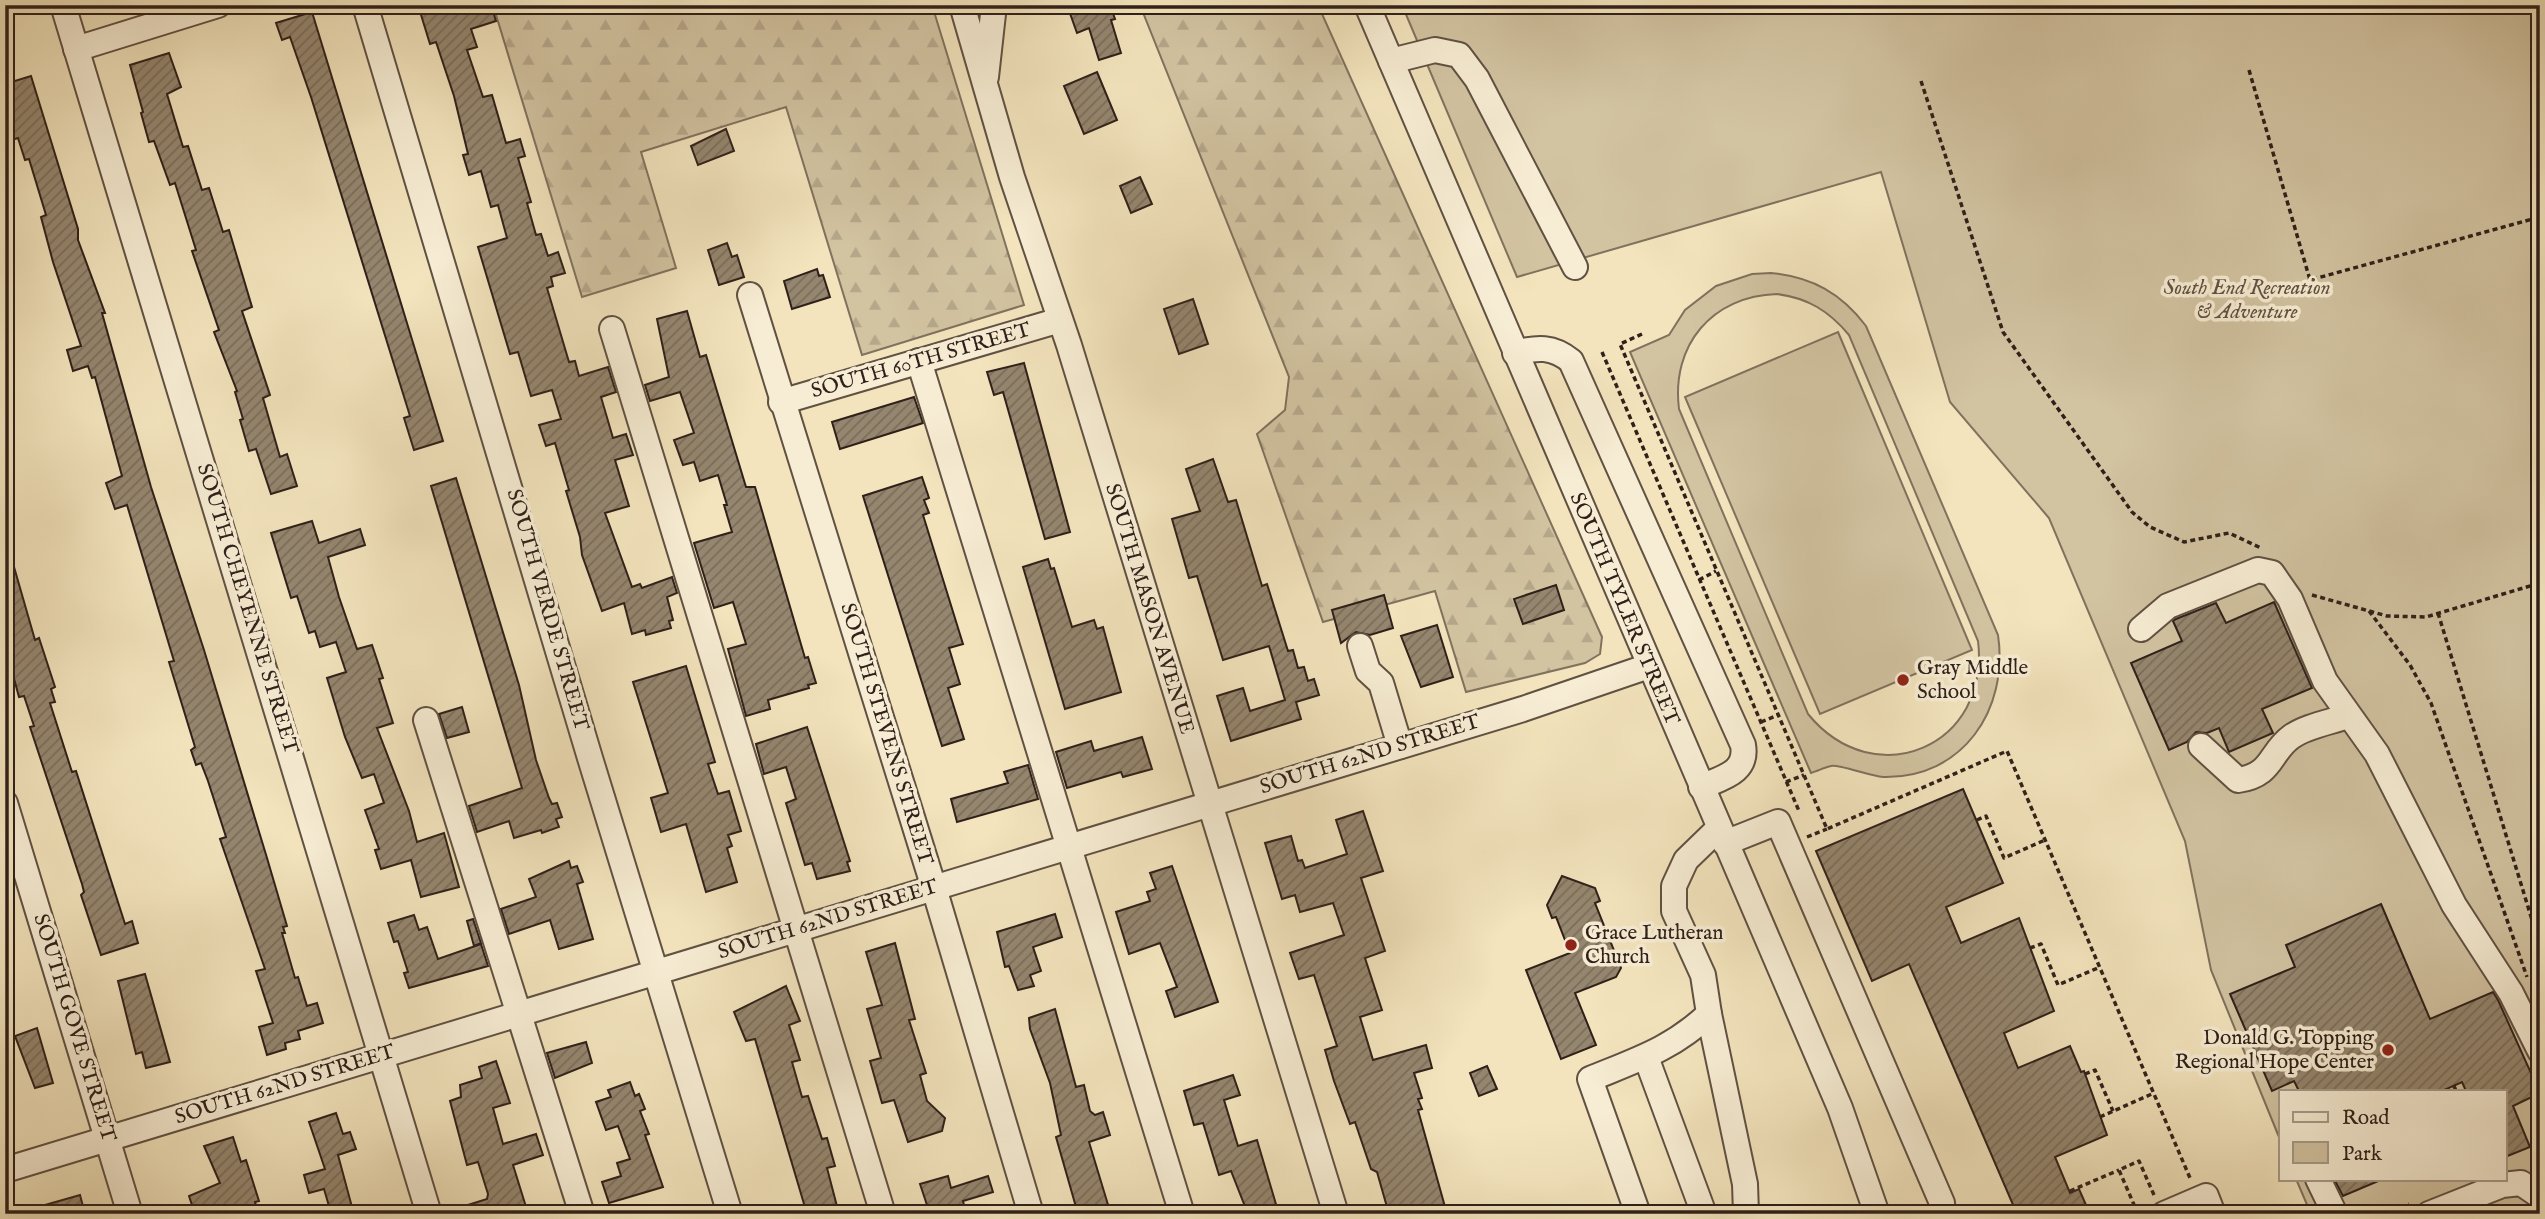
<svg xmlns="http://www.w3.org/2000/svg" width="2545" height="1219" font-family="'IM FELL English',serif">
	<style>
		.forest { fill: url(#forest-firs); stroke: #80725e; stroke-width: 2 }
		.park { fill: #d2c3a1; stroke: #80725e; stroke-width: 2; fill-rule: evenodd }
		.building { fill: url(#building-hatch); stroke: #2f201a; stroke-width: 2 }
		.lines { fill: none; stroke-linecap: round; stroke-linejoin: round }
		.minor-casing { stroke: #605143; stroke-width: 28 }
		.path { stroke: #2f201a; stroke-width: 3.5; stroke-dasharray: 5 3.5; stroke-linecap: butt }
		.minor { stroke: #f7edd4; stroke-width: 24 }
		.poi-dot { fill: #8f2418; stroke: #f7edd4; stroke-width: 2.5 }
		.labels { text-anchor: middle; dominant-baseline: central; stroke-width: 7; stroke-linejoin: round; paint-order: stroke }
		.park-label { font-size: 21px; font-style: italic; fill: #605142; stroke: #f7edd4 }
		.street-label { font-size: 21px; fill: #2f201a; stroke: #f7edd4 }
		.poi-label { font-size: 21px; fill: #2f201a; stroke: #f7edd4; text-anchor: start }
	</style>
	<defs>
		<pattern id="forest-firs" width="22" height="20" patternUnits="userSpaceOnUse" patternTransform="scale(1.75)"><rect width="22" height="20" fill="#d2c3a1"/><path d="M5 1l3.5 6h-7zM16 11l3.5 6h-7z" fill="#b5a78a"/></pattern>
		<pattern id="building-hatch" width="6" height="6" patternUnits="userSpaceOnUse" patternTransform="scale(1.75)"><rect width="6" height="6" fill="#95866f"/><path d="M-1 1l2-2M0 6l6-6M5 7l2-2" fill="none" stroke="#7a6d5a"/></pattern>
	</defs>
	<rect width="100%" height="100%" fill="#f3e4bd"/>
	<filter id="stains"><feTurbulence type="fractalNoise" baseFrequency=".00286" numOctaves="4"/><feColorMatrix values="0 0 0 0 .2 0 0 0 0 .09 0 0 0 0 .02 0 0 0 .5 -.17"/></filter>
	<radialGradient id="worn" r=".72"><stop offset=".6" stop-color="#630" stop-opacity="0"/><stop offset="1" stop-color="#630" stop-opacity=".3"/></radialGradient>
	<g class="forest">
		<path d="M493 5H932L1024 305 862 355 786 107 641 152 676 268 582 297Z"/>
		<path d="M1140 5H1318L1602 637 1600 654 1585 663 1466 692 1435 591 1323 622 1257 434 1285 410 1289 377Z"/>
	</g>
	<g class="park">
		<path d="M1402 5H2540V1214H2311L2296 1179H2505V1091H2281V1142L2211 970 2185 841 2049 518 1950 402 1881 172 1517 277Z"/>
		<path d="M1771 273C1812 277 1841 293 1866 326L1998 635C2009 709 1963 779 1883 777 1870 776 1838 764 1831 766 1825 767 1818 771 1811 773L1630 352 1669 335 1685 310 1716 286 1752 274ZM1777 294C1808 298 1829 311 1849 335L1978 641C1991 746 1875 796 1808 714L1679 409C1671 345 1712 296 1777 294Z"/>
		<path d="M1838 332 1972 650 1820 714 1685 397Z"/>
	</g>
	<g class="building">
		<path d="M418 5H491L496 21 471 29 477 47 467 50 483 97 492 95 506 143 520 139 525 156 518 158 531 202 527 203 536 235 541 234 548 256 558 252 565 273 551 277 553 286 547 288 569 362 575 361 579 376 608 367 616 392 601 397 613 438 626 434 633 455 615 460 629 506 605 513 632 587 640 584 642 588 672 577 677 593 667 597 673 620 669 621 671 628 646 635 645 630 632 634 624 603 602 611 582 555 580 537 566 491 569 490 555 443 546 446 539 425 561 419 552 390 531 396 518 352 510 354 478 247 507 238 498 205 491 207 481 171 469 175 463 155 468 154 454 96 436 42 430 44Z"/>
		<path d="M1067 5H1110L1115 19 1111 20 1121 53 1099 60 1089 28 1077 33Z"/>
		<path d="M312 12 443 441 414 450 404 418 410 416 311 97 290 37 282 40 276 23Z"/>
		<path d="M169 53 181 87 167 94 183 147 188 146 202 190 209 188 223 232 229 230 252 307 242 311 270 395 263 398 280 457 287 454 297 486 271 494 256 449 249 451 240 420 243 419 235 392 237 391 214 332 219 330 192 251 196 250 175 183 170 185 154 141 149 142 141 113 143 112 130 65Z"/>
		<path d="M1097 72 1117 120 1084 134 1064 86Z"/>
		<path d="M31 76 78 229V240L105 313H102L151 487 204 650 267 858 287 926 283 927 285 933H282L295 978 298 977 307 1006 317 1003 323 1023 298 1031 300 1039 285 1043 286 1049 267 1055 259 1027 273 1023 256 971 265 969 220 839 226 837 208 781 201 763 196 765 191 750 195 747 169 662 174 661 127 505 115 509 106 483 122 476 95 377 92 378 88 366 73 371 67 350 81 346 53 262 41 217 46 215 29 159 25 160 18 138 5 142V84Z"/>
		<path d="M726 129 734 151 698 165 691 146Z"/>
		<path d="M1140 177 1152 204 1131 213 1120 186Z"/>
		<path d="M727 243 732 257 737 255 744 277 719 285 708 250Z"/>
		<path d="M817 269 819 276 823 275 830 297 792 309 784 281Z"/>
		<path d="M1193 299 1208 344 1179 354 1164 309Z"/>
		<path d="M687 311 700 357 706 355 746 487H755L805 658 808 657 816 683 808 685 809 688 768 700 770 709 746 716 728 649 746 644 733 602 714 608 694 543 732 532 724 505H727L718 475 700 481 694 462 683 465 674 440 694 433 680 392 650 401 645 385 669 377 657 319Z"/>
		<path d="M1024 363 1070 532 1045 539 1003 392 994 395 987 372Z"/>
		<path d="M914 397 923 423 840 449 832 422Z"/>
		<path d="M1213 459 1228 502 1236 500 1262 586 1267 584 1288 651 1293 650 1298 668 1304 667 1308 681 1314 679 1319 695 1296 702 1301 719 1231 741 1217 696 1243 688 1250 711 1285 700 1269 646 1223 660 1197 576 1189 578 1172 519 1200 511 1186 469Z"/>
		<path d="M922 477 929 498 924 500 929 513 923 515 963 644 949 648 960 684 948 688 964 739 942 746 863 496Z"/>
		<path d="M456 478 519 685 536 760 549 798 552 804 557 803 562 817 556 819 559 827 542 833 541 830 514 838 509 821 477 832 469 806 522 788 431 486Z"/>
		<path d="M312 521 319 543 360 529 365 545 328 557 339 597 357 649 372 645 383 678 379 679 393 723 377 728 409 811 417 842 444 833 459 887 421 897 411 860 381 869 375 850 379 849 365 810 384 803 374 774 362 778 345 737 327 678 346 672 336 642 320 647 315 631 309 633 297 596 291 598 271 533Z"/>
		<path d="M10 553 35 640 39 638 55 687 51 689 55 702 50 703 72 772 76 771 125 924 132 921 138 943 101 955 81 895 84 892 82 884 30 727 34 726 24 696 19 697 6 649 10 648 5 633V554Z"/>
		<path d="M1048 559 1051 569 1054 568 1072 627 1094 620 1097 629 1103 627 1121 692 1065 709 1023 567Z"/>
		<path d="M1556 585 1564 610 1523 624 1514 599Z"/>
		<path d="M1384 595 1393 628 1370 635 1356 632 1341 643 1332 610Z"/>
		<path d="M2274 602 2312 688 2262 709 2273 733 2229 752 2219 728 2207 733 2196 732 2187 742 2169 750 2131 663 2182 641 2173 621 2176 619 2216 603 2226 623Z"/>
		<path d="M1437 625 1453 677 1421 687 1401 636Z"/>
		<path d="M686 666 715 762 708 764 718 794 729 791 741 831 728 835 732 846 727 848 737 882 706 892 686 824 661 832 651 798 668 793 633 682Z"/>
		<path d="M462 707 469 732 447 738 439 714Z"/>
		<path d="M807 727 850 861 847 862 850 871 817 879 812 863 805 865 786 803 796 799 786 767 764 774 756 744Z"/>
		<path d="M1142 737 1152 769 1123 777 1121 772 1067 788 1056 752 1091 741 1094 751Z"/>
		<path d="M1028 765 1038 799 957 822 951 799 1008 783 1004 772Z"/>
		<path d="M1963 789 2003 883 1946 907 1961 943 2019 918 2054 1011 2004 1033 2018 1068 2070 1046 2081 1072 2084 1071 2107 1135 2055 1157 2070 1193 2079 1189 2090 1214H2050L2047 1206 2030 1214H2017L1909 964 1872 981 1816 851Z"/>
		<path d="M1363 811 1383 871 1361 878 1385 951 1365 958 1382 1010 1360 1017 1373 1060 1426 1045 1432 1068 1414 1073 1422 1098 1418 1099 1422 1109 1418 1110 1447 1214H1389L1377 1172 1371 1169 1355 1122 1350 1124 1334 1081 1325 1050 1337 1046 1314 975 1299 979 1290 953 1344 935 1333 903 1300 912 1295 895 1282 899 1265 843 1291 836 1298 861 1302 860 1305 868 1347 854 1336 820Z"/>
		<path d="M569 861 571 868 577 866 583 882 577 884 593 939 559 949 550 920 509 934 501 909 536 897 529 879Z"/>
		<path d="M1172 866 1218 1002 1175 1017 1166 991 1177 987 1160 943 1129 954 1116 912 1150 901 1147 892 1156 889 1150 873Z"/>
		<path d="M1562 876 1595 888 1600 901 1595 903 1621 968 1616 977 1575 993 1596 1045 1561 1059 1526 970 1570 953 1556 917 1552 918 1547 905Z"/>
		<path d="M2381 904 2430 1019 2493 992 2498 1000 2540 1093 2513 1106 2530 1147 2505 1157V1091H2466L2462 1082 2442 1091H2299L2294 1081 2272 1091 2230 994 2295 967 2286 945Z"/>
		<path d="M1055 914 1062 937 1033 947 1041 971 1030 975 1034 986 1018 990 1009 966 1005 967 997 932Z"/>
		<path d="M414 915 419 930 427 927 438 959 481 944 488 966 409 988 404 973 408 972 398 941 394 942 388 923Z"/>
		<path d="M473 919 481 943 474 946 467 921Z"/>
		<path d="M895 943 915 1019 909 1020 926 1073 920 1075 927 1101 945 1118 942 1131 908 1142 894 1100 882 1103 870 1061 881 1058 867 1009 882 1005 866 952Z"/>
		<path d="M145 974 170 1062 146 1068 142 1052 136 1054 118 981Z"/>
		<path d="M786 986 800 1021 789 1025 800 1060 792 1062 802 1097 808 1096 822 1139 827 1138 835 1166 827 1168 839 1214H807L755 1039 746 1041 734 1012Z"/>
		<path d="M1055 1009 1076 1087 1084 1085 1090 1111 1095 1115 1103 1112 1110 1135 1089 1142 1109 1208 1089 1214H1078L1056 1137 1061 1135 1050 1083 1030 1029 1029 1018Z"/>
		<path d="M37 1028 53 1083 35 1088 15 1036Z"/>
		<path d="M586 1042 592 1063 555 1078 547 1053Z"/>
		<path d="M496 1061 510 1103 493 1108 503 1144 536 1134 543 1155 513 1165 527 1210 514 1214H453L452 1210 487 1199 488 1194 478 1162 467 1165 450 1101 461 1097 460 1085 482 1078 479 1067Z"/>
		<path d="M1487 1066 1497 1089 1479 1096 1470 1073Z"/>
		<path d="M1233 1075 1240 1095 1224 1100 1238 1146 1257 1140 1278 1211 1268 1214H1248L1231 1171 1219 1175 1203 1123 1194 1125 1184 1091Z"/>
		<path d="M630 1082 635 1096 639 1094 645 1109 640 1111 649 1134 645 1135 663 1187 609 1203 602 1182 621 1176 617 1163 630 1159 618 1126 606 1130 596 1102 611 1097 608 1090Z"/>
		<path d="M336 1113 343 1134 350 1132 356 1149 338 1155 352 1207 331 1213 324 1189 309 1193 304 1175 325 1169 309 1122Z"/>
		<path d="M233 1137 241 1162 246 1160 259 1201 255 1202 257 1209 244 1214H195L189 1196 220 1183 204 1146Z"/>
		<path d="M948 1176 951 1188 988 1176 993 1192 963 1201 966 1214H930L920 1184Z"/>
		<path d="M2334 1179H2383L2343 1196Z"/>
		<path d="M80 1195 85 1214H32L31 1209Z"/>
	</g>
	<g class="lines">
		<g class="minor-casing">
			<g id="minor">
				<path d="M63 5 429 1214"/>
				<path d="M365 5 590 758 730 1214"/>
				<path d="M962 5 1012 177 1069 345 1336 1214"/>
				<path d="M1367 5 1840 1108 1877 1214"/>
				<path d="M76 49 218 5"/>
				<path d="M1391 61 1435 50 1459 55 1477 79 1575 267"/>
				<path d="M986 77 994 5"/>
				<path d="M750 295 934 888 1031 1214"/>
				<path d="M612 329 883 1214"/>
				<path d="M1515 353C1537 347 1553 346 1571 361L1743 745C1748 773 1721 778 1701 787"/>
				<path d="M919 361 1182 1214"/>
				<path d="M781 402 1060 320"/>
				<path d="M2141 629 2168 606 2258 570 2272 573 2290 599 2325 681 2377 754 2454 905 2511 993 2540 1051"/>
				<path d="M1360 646 1368 671 1381 683 1400 746"/>
				<path d="M426 720 582 1214"/>
				<path d="M2201 746 2238 780C2273 775 2269 753 2291 737 2306 726 2331 722 2348 716"/>
				<path d="M5 803 130 1214"/>
				<path d="M1725 843 1778 822 1942 1203 1943 1214"/>
				<path d="M1709 1014 1745 1184 1746 1214"/>
				<path d="M1646 1057 1704 1214"/>
				<path d="M5 1170 1523 709 1649 666"/>
				<path d="M2318 1179 2335 1214"/>
				<path d="M1638 1214 1590 1079C1636 1060 1672 1049 1709 1014L1703 975 1674 911V886L1686 860 1719 828"/>
				<path d="M2164 1214 2206 1196 2213 1214"/>
				<path d="M2429 1214 2502 1185 2521 1183 2540 1196"/>
			</g>
		</g>
		<g class="path">
			<path d="M2539 5 2540 8"/>
			<path d="M2249 70 2310 280 2540 217"/>
			<path d="M1921 81 2003 332 2132 512 2150 527 2184 542 2229 533 2261 548"/>
			<path d="M2534 219 2540 205"/>
			<path d="M1642 334 1620 344 1827 829 2007 751 2190 1178"/>
			<path d="M1602 352 1799 811"/>
			<path d="M1699 580 1716 571"/>
			<path d="M2312 595 2387 616 2426 617 2540 583"/>
			<path d="M2369 611 2410 665 2431 703 2527 977"/>
			<path d="M2438 613 2540 946"/>
			<path d="M1761 722 1778 715"/>
			<path d="M1786 782 1804 775"/>
			<path d="M1977 820 1986 816 2004 858 2045 840"/>
			<path d="M1807 837 1827 829"/>
			<path d="M2030 948 2041 944 2058 985 2100 967"/>
			<path d="M2085 1074 2095 1070 2113 1111"/>
			<path d="M2454 1086 2456 1091"/>
			<path d="M2100 1117 2154 1093"/>
			<path d="M2070 1191 2119 1170"/>
			<path d="M2138 1214 2119 1170 2139 1161 2154 1195"/>
			<path d="M2385 1214 2409 1204"/>
		</g>
		<use href="#minor" class="minor"/>
	</g>
	<g class="poi-dot">
		<circle cx="1903" cy="680" r="7"/>
		<circle cx="1571" cy="945" r="7"/>
		<circle cx="2388" cy="1050" r="7"/>
	</g>
	<g class="labels">
		<g class="park-label">
			<text x="2247" y="288">South End Recreation<tspan x="2247" dy="24">&amp; Adventure</tspan></text>
		</g>
		<g class="street-label">
			<text transform="translate(921 361) rotate(-16)">SOUTH 60TH STREET</text>
			<text transform="translate(247 609) rotate(73)">SOUTH CHEYENNE STREET</text>
			<text transform="translate(1149 609) rotate(73)">SOUTH MASON AVENUE</text>
			<text transform="translate(1624 609) rotate(67)">SOUTH TYLER STREET</text>
			<text transform="translate(547 610) rotate(74)">SOUTH VERDE STREET</text>
			<text transform="translate(886 734) rotate(73)">SOUTH STEVENS STREET</text>
			<text transform="translate(1370 755) rotate(-17)">SOUTH 62ND STREET</text>
			<text transform="translate(828 920) rotate(-17)">SOUTH 62ND STREET</text>
			<text transform="translate(74 1028) rotate(73)">SOUTH GOVE STREET</text>
			<text transform="translate(285 1085) rotate(-17)">SOUTH 62ND STREET</text>
		</g>
		<g class="poi-label">
			<text x="1917" y="668">Gray Middle<tspan x="1917" dy="24">School</tspan></text>
			<text x="1585" y="933">Grace Lutheran<tspan x="1585" dy="24">Church</tspan></text>
			<text x="2374" y="1038" text-anchor="end">Donald G. Topping<tspan x="2374" dy="24">Regional Hope Center</tspan></text>
		</g>
	</g>
	<rect width="2545" height="1219" fill="none" stroke="#f3e4bd" stroke-width="28"/>
	<rect x="7" y="7" width="2531" height="1205" fill="none" stroke="#2f201a" stroke-width="3.5"/>
	<rect x="14" y="14" width="2517" height="1191" fill="none" stroke="#2f201a" stroke-width="2"/>
	<rect x="2279" y="1090" width="228" height="91" fill="#f7edd4" stroke="#a79b8a" stroke-width="2"/>
	<rect x="2293" y="1112" width="35" height="10" fill="#f7edd4" stroke="#a79b8a" stroke-width="2"/>
	<text x="2342" y="1124" font-size="21" fill="#2f201a">Road</text>
	<rect x="2293" y="1142" width="35" height="21" fill="#d2c3a1" stroke="#a79b8a" stroke-width="2"/>
	<text x="2342" y="1160" font-size="21" fill="#2f201a">Park</text>
	<rect width="100%" height="100%" filter="url(#stains)"/>
	<rect width="100%" height="100%" fill="url(#worn)"/>
</svg>
